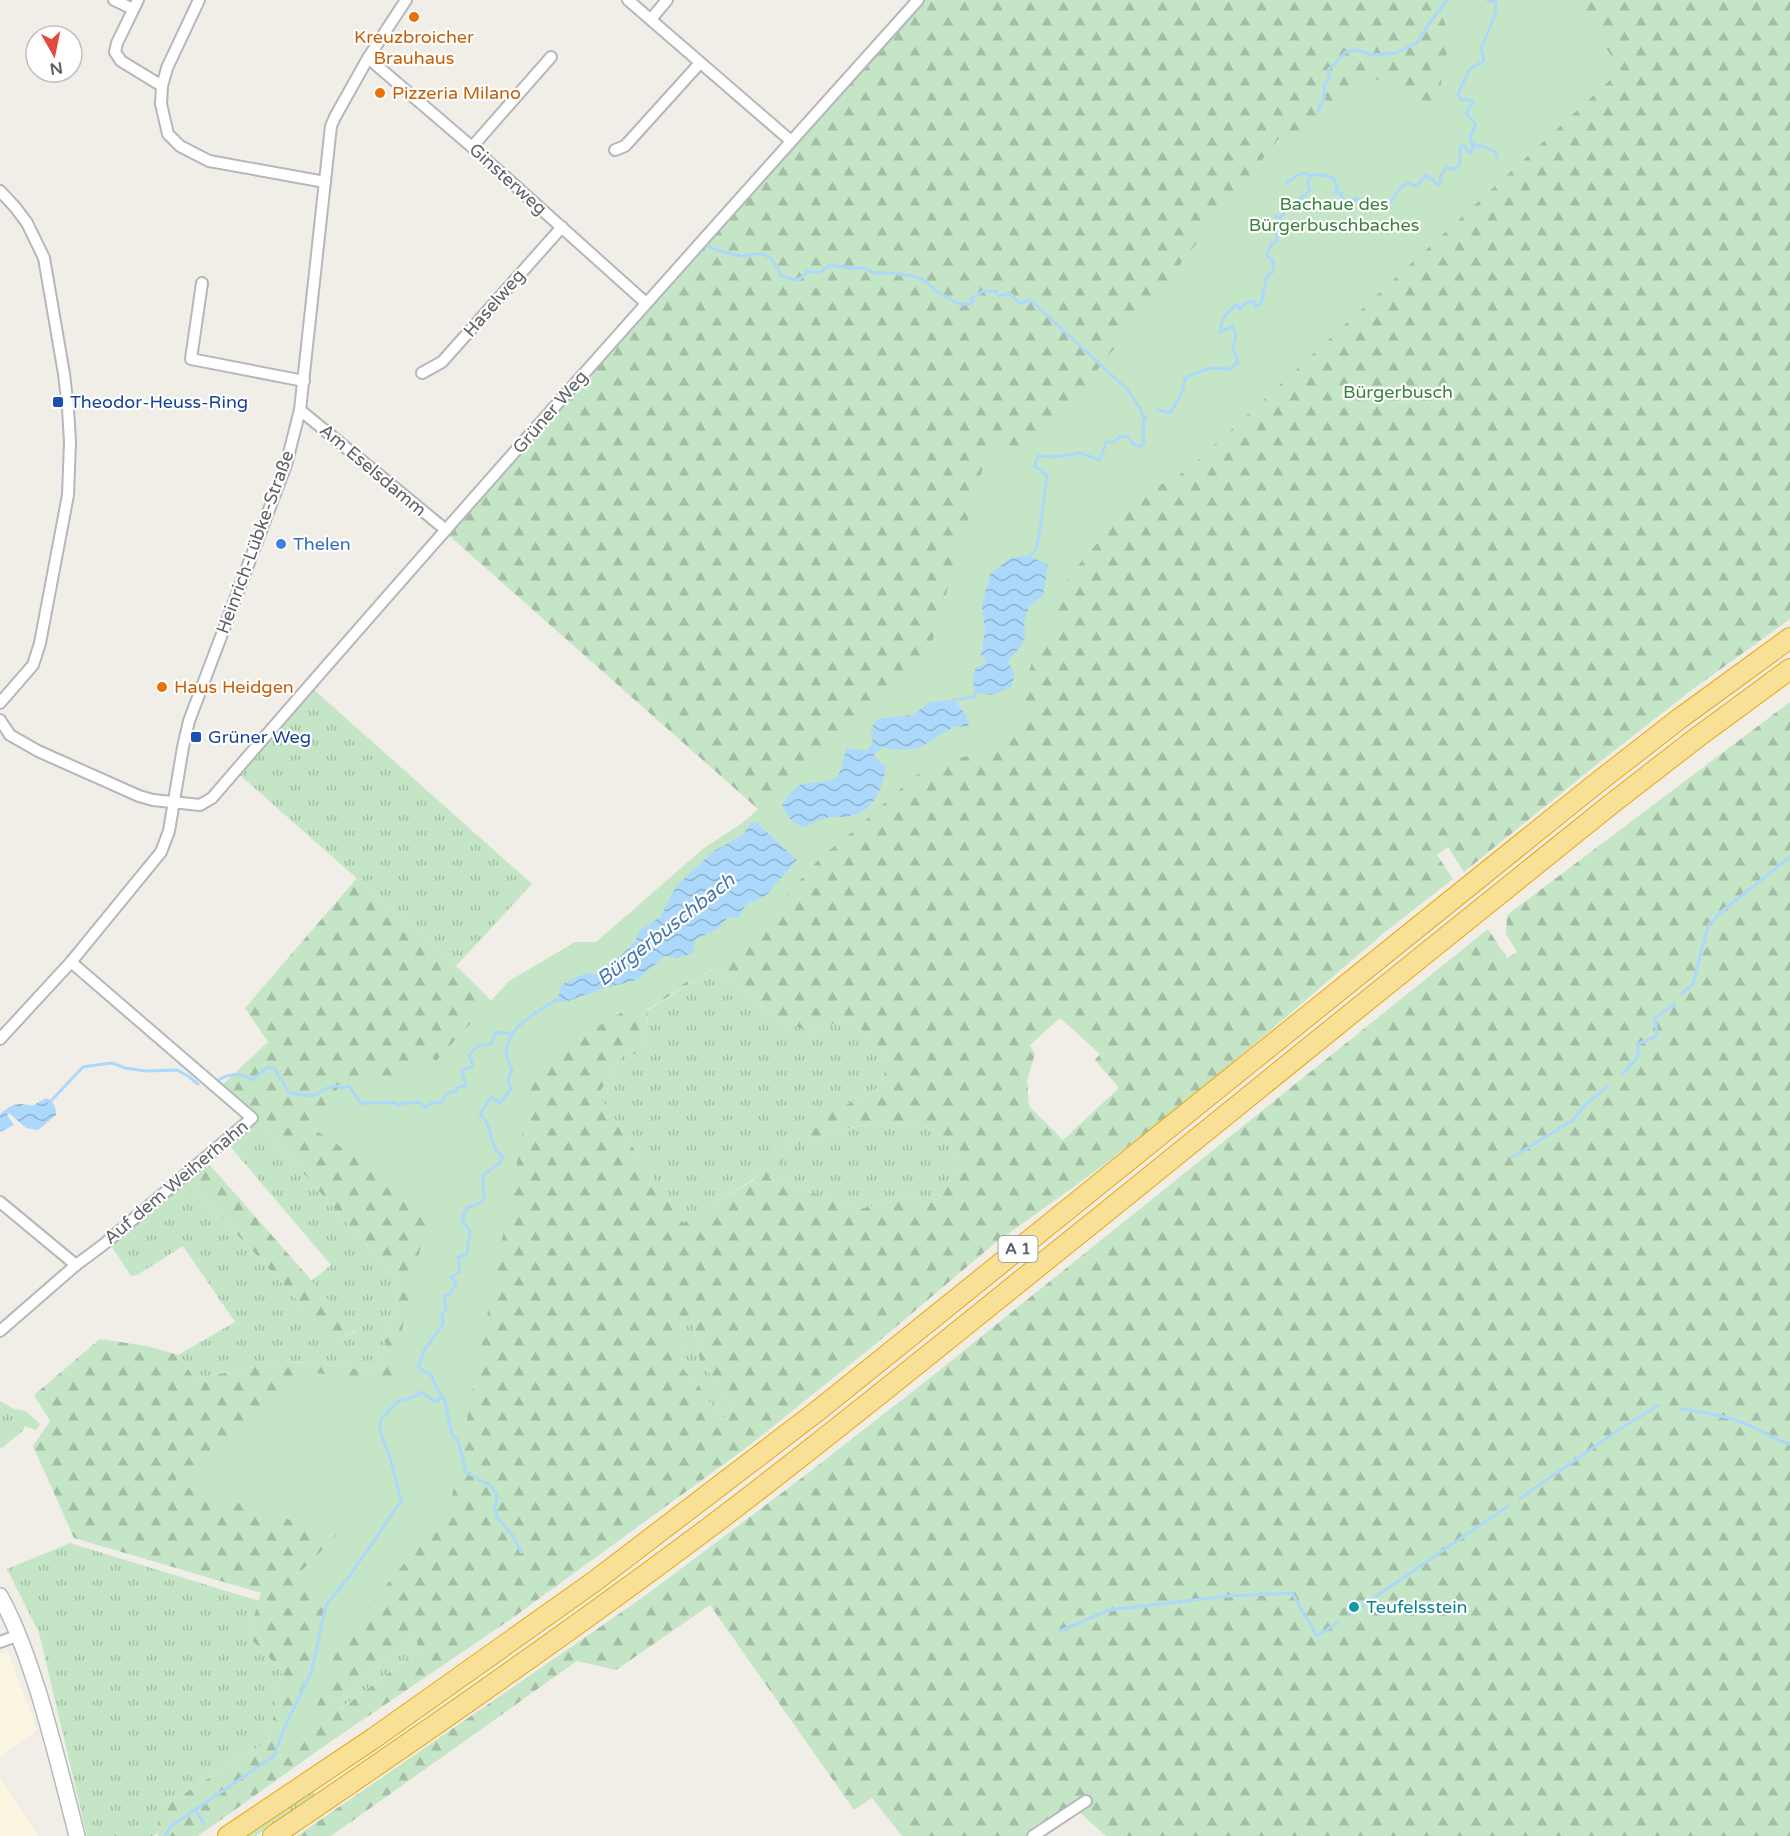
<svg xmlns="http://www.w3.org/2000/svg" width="1790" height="1836" font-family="'Varela Round',sans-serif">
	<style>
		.commercial { fill: #fcf6e0 }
		.grass { fill: url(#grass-tufts) }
		.forest { fill: url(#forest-firs); fill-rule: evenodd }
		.green { fill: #c5e6c6 }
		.water { fill: url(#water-waves) }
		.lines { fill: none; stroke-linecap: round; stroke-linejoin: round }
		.stream { stroke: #acd8fb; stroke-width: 3 }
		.minor-casing { stroke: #b4b7bb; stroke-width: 14 }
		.secondary-casing { stroke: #b5b9bd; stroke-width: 18 }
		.motorway-casing { stroke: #eba70c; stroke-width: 22 }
		.minor { stroke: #fff; stroke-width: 10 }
		.secondary { stroke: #fff; stroke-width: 15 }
		.motorway { stroke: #f8e096; stroke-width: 20 }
		.food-dot { fill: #e8710a; stroke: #fff; stroke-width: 2 }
		.transit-dot { fill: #1a4fb4; stroke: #fff; stroke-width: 2 }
		.shop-dot { fill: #3f7fe0; stroke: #fff; stroke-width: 2 }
		.culture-dot { fill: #0f9aa8; stroke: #fff; stroke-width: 2 }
		.labels { text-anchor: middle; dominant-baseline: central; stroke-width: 4.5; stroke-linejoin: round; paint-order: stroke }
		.shield { fill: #fff; stroke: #8e9194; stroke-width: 1.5 }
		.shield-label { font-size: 16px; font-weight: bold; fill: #5e6266 }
		.food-label { font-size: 18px; fill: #c56008; stroke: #fff; text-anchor: start }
		.street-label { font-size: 18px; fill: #5e6266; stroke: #fff }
		.park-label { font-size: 18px; fill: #3a823e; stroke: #fff }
		.transit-label { font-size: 18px; fill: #164399; stroke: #fff; text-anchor: start }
		.shop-label { font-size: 18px; fill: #366cbe; stroke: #fff; text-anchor: start }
		.culture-label { font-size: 18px; fill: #0d838f; stroke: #fff; text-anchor: start }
		.water-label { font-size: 20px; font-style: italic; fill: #4978ad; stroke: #fff }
	</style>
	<defs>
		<pattern id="grass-tufts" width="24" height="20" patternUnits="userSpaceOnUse" patternTransform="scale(1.5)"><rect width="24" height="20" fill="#c5e6c6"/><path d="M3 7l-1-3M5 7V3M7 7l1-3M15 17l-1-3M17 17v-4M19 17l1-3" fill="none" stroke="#a3bea5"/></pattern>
		<pattern id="forest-firs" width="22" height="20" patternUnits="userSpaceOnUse" patternTransform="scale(1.5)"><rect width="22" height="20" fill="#c5e6c6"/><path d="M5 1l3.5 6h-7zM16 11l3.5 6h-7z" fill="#a3bea5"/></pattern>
		<pattern id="water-waves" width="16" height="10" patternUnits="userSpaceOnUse" patternTransform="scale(1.5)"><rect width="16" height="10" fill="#acd8fb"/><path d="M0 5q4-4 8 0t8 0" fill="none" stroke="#8fb3cf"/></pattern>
	</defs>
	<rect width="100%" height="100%" fill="#f0eee7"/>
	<g class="commercial">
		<path d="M8 1652 37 1730 0 1757V1654Z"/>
		<path d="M0 1778 13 1798 38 1836H0Z"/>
	</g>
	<g class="grass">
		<path d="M312 688 532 884 456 966 240 775Z"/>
		<path d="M715 968 783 1022 814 1033 849 1017 889 1059 880 1087 788 1137 792 1147 844 1129 879 1123 920 1124 948 1139 959 1168 935 1203 907 1198 860 1209 769 1178 773 1149 754 1179 683 1224 598 1095 622 1055 646 1052 648 1010Z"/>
		<path d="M258 1121 400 1284 382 1357 371 1371 316 1363 280 1362 195 1379 178 1355 235 1322 183 1246 137 1275 131 1276 110 1244 187 1180 283 1284 334 1342 356 1332 311 1281 331 1265 229 1145Z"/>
		<path d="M690 1320 695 1331 700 1362 725 1391 732 1410 721 1419 699 1386 683 1369 679 1341V1325Z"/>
		<path d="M0 1401 14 1409 26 1411 40 1424 36 1430 25 1426 23 1431 0 1449Z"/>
		<path d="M70 1543 259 1601 248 1636 282 1671 269 1740 158 1810V1833L153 1836H87L39 1633 7 1569Z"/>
		<path d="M414 1638 420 1649 340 1709 333 1703Z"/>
		<path d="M313 1791 314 1796 256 1836H247Z"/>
	</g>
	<g class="forest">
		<path d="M921 0H1790V619L1693 689 1601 761 1464 872 1448 847 1437 855 1453 879 1385 932 1201 1090 1100 1168 994 1244 872 1347 746 1448 511 1619 330 1742 198 1836H158V1810L269 1740 282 1671 248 1636 261 1593 74 1538 33 1446 50 1421 34 1395 100 1339 147 1346 178 1355 195 1379 280 1362 316 1363 371 1371 382 1357 400 1284 258 1121 223 1084 268 1042 245 1008 357 878 456 966 508 1017 662 896 758 809 446 533ZM715 968 783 1022 814 1033 849 1017 889 1059 880 1087 788 1136 792 1147 844 1129 879 1123 920 1124 948 1139 959 1168 935 1203 907 1198 860 1209 769 1178 783 1159 772 1148 754 1180 683 1223 598 1095 622 1055 646 1053 648 1009ZM1060 1018 1100 1054 1095 1060 1119 1088 1063 1140 1029 1106 1027 1080 1035 1054 1030 1045ZM690 1321 695 1331 700 1362 725 1392 732 1410 721 1419 699 1386 683 1369 679 1341V1325ZM414 1638 420 1649 341 1709 333 1703Z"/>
		<path d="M1790 702V1836H1106L1078 1811 1040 1836H902L872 1798 854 1810 710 1605 616 1670 577 1661 331 1836H297L642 1598 799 1480 926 1381 1488 929 1507 958 1517 952 1506 934 1507 915Z"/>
		<path d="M209 1164 356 1331 334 1343 283 1284 187 1180Z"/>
	</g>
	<path class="green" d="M1438 0H1574L1621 70 1196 462 1178 476 1137 497 1069 576 1059 598 1050 630 1035 652 1029 672 1024 718 1011 737 992 750 947 761 916 775 856 829 821 857 759 926 714 964 647 1008 624 1011 575 1040 555 1063 533 1080 450 1507 336 1647 325 1689 292 1755 279 1763 270 1762 306 1678 324 1609 291 1581 337 1535 173 1482 304 1371 390 1384 429 1209 411 1193 312 1128 344 1078 410 1077 427 1055 436 1061 509 981 575 942H596L704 848 753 816 768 798 926 663 991 440 1032 453 1284 132 1293 135 1371 76 1435 114 1450 37 1437 2Z"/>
	<g class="water">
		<path d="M1029 556 1048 565 1043 596 1029 607 1024 621 1025 637 1020 647 1008 661 1015 675 1011 687 993 695 976 693 973 681 975 669 987 662 981 655 985 630 982 606 990 574 1012 557Z"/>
		<path d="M954 700 966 715 969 727 955 726 919 748 897 750 883 747 873 756 886 767C882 790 874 812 849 816 843 818 837 816 830 817 821 818 812 824 804 828L792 821 782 806C803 770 811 790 838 777L847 748 867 751 873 743 871 729 877 719 912 715 931 702Z"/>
		<path d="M751 823H757L797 860 765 896 745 905 739 918 728 917 719 928 695 940 693 953 679 958 665 956 637 980 602 989 565 1002 558 1000 561 985 586 973 600 975 635 942 640 930 660 917 677 885 714 851 743 835Z"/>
		<path d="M46 1098C54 1102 56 1106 56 1115L38 1130 26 1128 9 1113 7 1115 14 1125 0 1132V1114C13 1104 16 1102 32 1106Z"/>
	</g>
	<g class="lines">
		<g class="stream">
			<path d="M1318 111 1324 100V85L1330 78 1327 71 1346 52 1356 50 1372 55 1396 53 1417 43 1428 25 1447 0"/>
			<path d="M1472 144 1487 148 1496 152 1497 157"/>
			<path d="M1287 183 1296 176 1305 173 1311 176"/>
			<path d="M709 246C719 253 730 253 742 256 748 257 755 253 761 254 771 255 778 267 780 275L795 280 801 278 807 271C820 273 819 274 830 265L852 268H865L873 273H891L912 276 922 279 939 293 959 304H971L973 302 971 299 983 291H996L999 296 1010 293 1019 303H1023L1029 299 1128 390 1141 410 1144 418"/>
			<path d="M1158 410 1170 413 1181 395 1186 377 1210 368 1229 369 1238 363 1233 348 1236 335 1232 326 1221 332C1220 319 1227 312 1237 304L1240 309 1246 303 1253 301 1255 306 1261 304 1267 276 1273 272V260L1267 256 1271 244 1277 241 1276 216 1280 218C1283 216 1284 213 1286 210 1293 202 1304 198 1310 190L1307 183 1311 176 1317 174 1333 178 1337 186 1335 192 1342 193 1341 196 1350 207 1355 199 1363 200 1366 208 1390 203 1401 187 1408 183 1417 186 1426 175 1433 180 1437 185 1440 183 1441 175 1447 167 1455 169 1460 164V146H1464L1470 153 1473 148 1470 136 1476 125 1466 113 1474 101 1460 99 1458 93 1470 69 1484 61 1481 49 1495 15 1496 2 1487 0"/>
			<path d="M1029 557 1036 549 1040 530 1047 475 1034 466 1038 456 1055 457 1080 453 1100 460 1106 442H1114L1119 437 1128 436 1133 444 1140 447 1144 443 1143 433 1144 418 1146 417"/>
			<path d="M952 702 954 700 974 697 976 691"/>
			<path d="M1681 994 1693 984 1708 926 1720 913 1790 857"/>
			<path d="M1622 1074 1638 1057V1044L1657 1036 1655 1018 1675 1004"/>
			<path d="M220 1079C233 1073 240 1073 252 1080L268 1067 275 1069 289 1093 313 1096 327 1088 337 1086 342 1088 349 1086 361 1104C375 1099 378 1106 391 1102L398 1105 404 1103 418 1102 425 1107 432 1103H442L445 1096 450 1092H456L457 1088 466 1085 462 1070 473 1066 469 1055 477 1046 491 1044 496 1032 512 1034"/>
			<path d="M49 1103 83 1067 96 1065 112 1063 125 1068 146 1071 177 1070 188 1076 198 1084"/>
			<path d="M1513 1157 1573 1120 1586 1104 1608 1086"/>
			<path d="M1680 1409C1707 1412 1735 1417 1759 1430 1770 1435 1778 1441 1790 1444"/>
			<path d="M1519 1499 1623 1427 1659 1405"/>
			<path d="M521 1552 513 1536 497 1517 495 1508 497 1498 496 1493 491 1486 466 1472 458 1441 452 1434 445 1401 435 1385 432 1376 418 1367 425 1349 443 1324 442 1316 446 1308 444 1296 450 1294 456 1284 451 1277 460 1272 458 1257 467 1254 470 1231 463 1222V1215L468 1207C493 1202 481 1191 483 1175L501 1162 503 1157C500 1154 495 1150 494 1146 489 1131 491 1125 480 1114L491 1097 500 1103 511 1089 508 1080 512 1070C510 1066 508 1061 507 1057 502 1029 535 1014 554 1001L561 999"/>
			<path d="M1349 1615 1508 1506"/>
			<path d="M1060 1631 1109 1610 1227 1596 1292 1593 1317 1636 1338 1622"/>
			<path d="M195 1809 204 1824"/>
			<path d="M165 1836 171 1826 274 1756 285 1726 311 1673 326 1605 351 1574 401 1501 391 1461 380 1431 381 1419 397 1402 411 1398 422 1392 433 1401 438 1400 443 1396"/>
		</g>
		<g class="minor-casing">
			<g id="minor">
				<path d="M114 0 133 9"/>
				<path d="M138 0 117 43 115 52 121 61 162 86"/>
				<path d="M199 0 167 68 162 86 161 104 168 134 180 146 209 161 325 182"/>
				<path d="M628 0 791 141"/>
				<path d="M651 19 667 0"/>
				<path d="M368 58 472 147 646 303"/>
				<path d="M472 147 551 57"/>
				<path d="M615 150 625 146 700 63"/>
				<path d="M0 191 15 207 27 223 44 258 64 374 68 408 70 442 68 495 40 643 33 665 0 703"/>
				<path d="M202 283 191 359 304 381"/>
				<path d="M422 373 442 362 562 227"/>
				<path d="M300 410 446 530"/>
				<path d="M0 720 10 735 38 751 139 796 153 800 200 805 212 798C444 529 681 264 918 0"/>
				<path d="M0 1039 71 962 161 852 169 831 183 747 189 721 286 465 300 410 331 126 335 117 368 58 406 0"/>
				<path d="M0 1202 76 1265"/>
				<path d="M0 1331 76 1265 103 1245 252 1118 71 962"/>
				<path d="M0 1642 19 1635"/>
				<path d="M1033 1836 1086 1801"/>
			</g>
		</g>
		<g class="secondary-casing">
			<path id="secondary" d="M0 1596C17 1627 28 1660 39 1694 53 1741 65 1788 77 1836"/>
		</g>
		<g class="motorway-casing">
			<g id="motorway">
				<path d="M228 1836 374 1738 595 1581 820 1409 1593 786 1679 719 1790 638"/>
				<path d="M273 1836C425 1733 576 1628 723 1517 849 1421 971 1320 1095 1221 1266 1082 1438 943 1610 805L1695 739 1790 669"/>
			</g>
		</g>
		<use href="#minor" class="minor"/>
		<use href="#secondary" class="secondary"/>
		<use href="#motorway" class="motorway"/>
	</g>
	<g class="food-dot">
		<circle cx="414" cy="17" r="6"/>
		<circle cx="380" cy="93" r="6"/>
		<circle cx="162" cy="687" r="6"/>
	</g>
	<g class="transit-dot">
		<rect x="52" y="396" width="12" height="12" rx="3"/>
		<rect x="190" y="731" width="12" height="12" rx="3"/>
	</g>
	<circle class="shop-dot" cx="281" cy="544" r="6"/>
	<circle class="culture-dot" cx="1354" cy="1607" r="6"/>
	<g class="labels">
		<rect class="shield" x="998.5" y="1236" width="39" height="26" rx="4.5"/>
		<g class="shield-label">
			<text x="1018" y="1249">A 1</text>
		</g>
		<g class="food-label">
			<text x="414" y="37" text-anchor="middle">Kreuzbroicher<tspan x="414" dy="21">Brauhaus</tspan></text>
			<text x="392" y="93">Pizzeria Milano</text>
			<text x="174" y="687">Haus Heidgen</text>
		</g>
		<g class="street-label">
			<text transform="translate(508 179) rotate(42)">Ginsterweg</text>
			<text transform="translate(494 303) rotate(-49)">Haselweg</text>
			<text transform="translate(550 412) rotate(-49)">Grüner Weg</text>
			<text transform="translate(373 470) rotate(40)">Am Eselsdamm</text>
			<text transform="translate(255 542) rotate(-70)">Heinrich-Lübke-Straße</text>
			<text transform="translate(176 1182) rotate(-40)">Auf dem Weiherhahn</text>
		</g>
		<g class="park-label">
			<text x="1334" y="204">Bachaue des<tspan x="1334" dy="21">Bürgerbuschbaches</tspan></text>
			<text x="1398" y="392">Bürgerbusch</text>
		</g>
		<g class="transit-label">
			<text x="70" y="402">Theodor-Heuss-Ring</text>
			<text x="208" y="737">Grüner Weg</text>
		</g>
		<g class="shop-label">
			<text x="293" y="544">Thelen</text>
		</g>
		<g class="culture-label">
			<text x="1366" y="1607">Teufelsstein</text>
		</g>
		<g class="water-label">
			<text transform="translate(666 930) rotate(-38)">Bürgerbuschbach</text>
		</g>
	</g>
	<g transform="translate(54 54) rotate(171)"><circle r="28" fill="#ffffff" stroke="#bfc0c2" stroke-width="1.5"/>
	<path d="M0-4.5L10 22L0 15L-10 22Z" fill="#e14a3c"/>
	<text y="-9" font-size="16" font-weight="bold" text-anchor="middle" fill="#5e6266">N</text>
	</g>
</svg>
